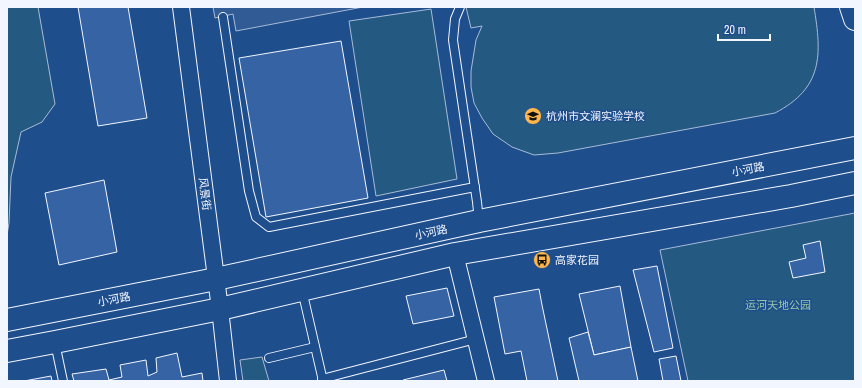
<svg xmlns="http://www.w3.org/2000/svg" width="862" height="388" font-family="'Archivo Narrow','Noto Sans SC',sans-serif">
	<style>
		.green { fill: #245a82; stroke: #a8bbd7 }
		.parking { fill: #305b95; stroke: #a8bbd7 }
		.building { fill: #3563a3; stroke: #f2f6ff }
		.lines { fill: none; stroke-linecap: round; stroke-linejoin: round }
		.lane-casing { stroke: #f2f6ff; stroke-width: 10 }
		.street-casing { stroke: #f2f6ff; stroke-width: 18 }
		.secondary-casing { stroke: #f2f6ff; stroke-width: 24 }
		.lane { stroke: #1f4e8c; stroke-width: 8 }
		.street { stroke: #1f4e8c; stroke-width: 16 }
		.secondary { stroke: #1f4e8c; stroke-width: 22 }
		.labels { text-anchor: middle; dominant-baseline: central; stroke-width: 3; stroke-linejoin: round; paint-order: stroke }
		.poi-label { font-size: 11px; fill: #f2f6ff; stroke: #1f4e8c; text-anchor: start }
		.street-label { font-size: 11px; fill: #f2f6ff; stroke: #1f4e8c }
		.park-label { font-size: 11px; fill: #97c8a6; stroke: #1f4e8c }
	</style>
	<rect width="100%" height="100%" fill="#1f4e8c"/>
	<g class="green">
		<path d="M7 7H38L55 104 42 122 21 132 11 177 9 223 7 235Z"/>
		<path d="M466 7H814C822 55 823 88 775 113L558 153 534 155 512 147 493 134 482 118 474 103 471 87V71L476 40 482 26 471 28Z"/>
		<path d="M431 9 457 179 376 196 349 21Z"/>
		<path d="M855 213V381H688L660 250Z"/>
		<path d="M262 357 269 381H243L240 360Z"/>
	</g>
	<path class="parking" d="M213 7H363L236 31 233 14 215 18Z"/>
	<g class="building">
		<path d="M78 7H128L147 118 98 126Z"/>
		<path d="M341 41 368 198 266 217 239 58Z"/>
		<path d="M104 180 117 252 59 265 45 193Z"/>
		<path d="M820 241 825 272 793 278 789 262 806 258 803 245Z"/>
		<path d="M657 266 673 348 654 352 633 270Z"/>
		<path d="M620 286 631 347 594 355 579 294Z"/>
		<path d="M447 288 454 316 413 324 406 296Z"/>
		<path d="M539 289 542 305 558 381H527L521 351 505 354 494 297Z"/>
		<path d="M588 332 594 355 631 347 638 381H579L569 338Z"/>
		<path d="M177 353 182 377 202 373 203 381H74L72 374 106 369 109 380 122 377 120 365 146 360 148 376 157 372 156 358Z"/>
		<path d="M676 356 681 381H663L659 359Z"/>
		<path d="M444 370 447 381H404L403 380Z"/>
		<path d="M51 376 52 381H24Z"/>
	</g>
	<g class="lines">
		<g class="lane-casing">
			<g id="lane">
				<path d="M460 7 455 19 453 40 477 202 479 221"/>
				<path d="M223 17 249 191 256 217 269 227 475 187"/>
				<path d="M302 290 323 381"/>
				<path d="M55 343 63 381"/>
				<path d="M269 358 315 347"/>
				<path d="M322 379 476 339"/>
			</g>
		</g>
		<g class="street-casing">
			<g id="street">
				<path d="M181 7 220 309 228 381"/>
				<path d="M455 254 486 381"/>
			</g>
		</g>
		<g class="secondary-casing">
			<g id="secondary">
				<path d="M851 7 855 19"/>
				<path d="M7 320 216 279 479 221 855 148"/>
				<path d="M7 351 55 342 220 309 455 254 791 196 855 183"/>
			</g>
		</g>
		<use href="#lane" class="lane"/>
		<use href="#street" class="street"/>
		<use href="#secondary" class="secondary"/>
	</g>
	<defs>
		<g id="school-disc" transform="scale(0.9)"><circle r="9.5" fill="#ffb74d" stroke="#1f4e8c"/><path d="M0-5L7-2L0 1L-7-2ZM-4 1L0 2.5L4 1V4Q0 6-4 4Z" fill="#111"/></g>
		<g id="bus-disc" transform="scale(0.9)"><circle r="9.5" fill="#ffb74d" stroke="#1f4e8c"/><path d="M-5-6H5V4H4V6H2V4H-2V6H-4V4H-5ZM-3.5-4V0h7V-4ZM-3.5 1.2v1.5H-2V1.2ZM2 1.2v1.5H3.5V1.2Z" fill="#111"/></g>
	</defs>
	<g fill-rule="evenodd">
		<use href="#school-disc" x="533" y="116"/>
		<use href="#bus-disc" x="542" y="260"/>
	</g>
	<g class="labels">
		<g class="poi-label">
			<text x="546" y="116">杭州市文澜实验学校</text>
			<text x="555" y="260">高家花园</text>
		</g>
		<g class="street-label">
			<text transform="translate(748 169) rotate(-11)">小河路</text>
			<text transform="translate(205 194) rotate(83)">风景街</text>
			<text transform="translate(431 232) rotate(-12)">小河路</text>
			<text transform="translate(114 299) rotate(-11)">小河路</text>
		</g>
		<g class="park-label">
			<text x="778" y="305">运河天地公园</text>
		</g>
	</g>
	<rect width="862" height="388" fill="none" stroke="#f2f6ff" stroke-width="16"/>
	<path d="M718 34v6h52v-6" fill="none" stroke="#f2f6ff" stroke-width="2"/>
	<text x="724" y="34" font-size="12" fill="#f2f6ff" stroke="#1f4e8c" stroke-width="3" paint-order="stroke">20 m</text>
</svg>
